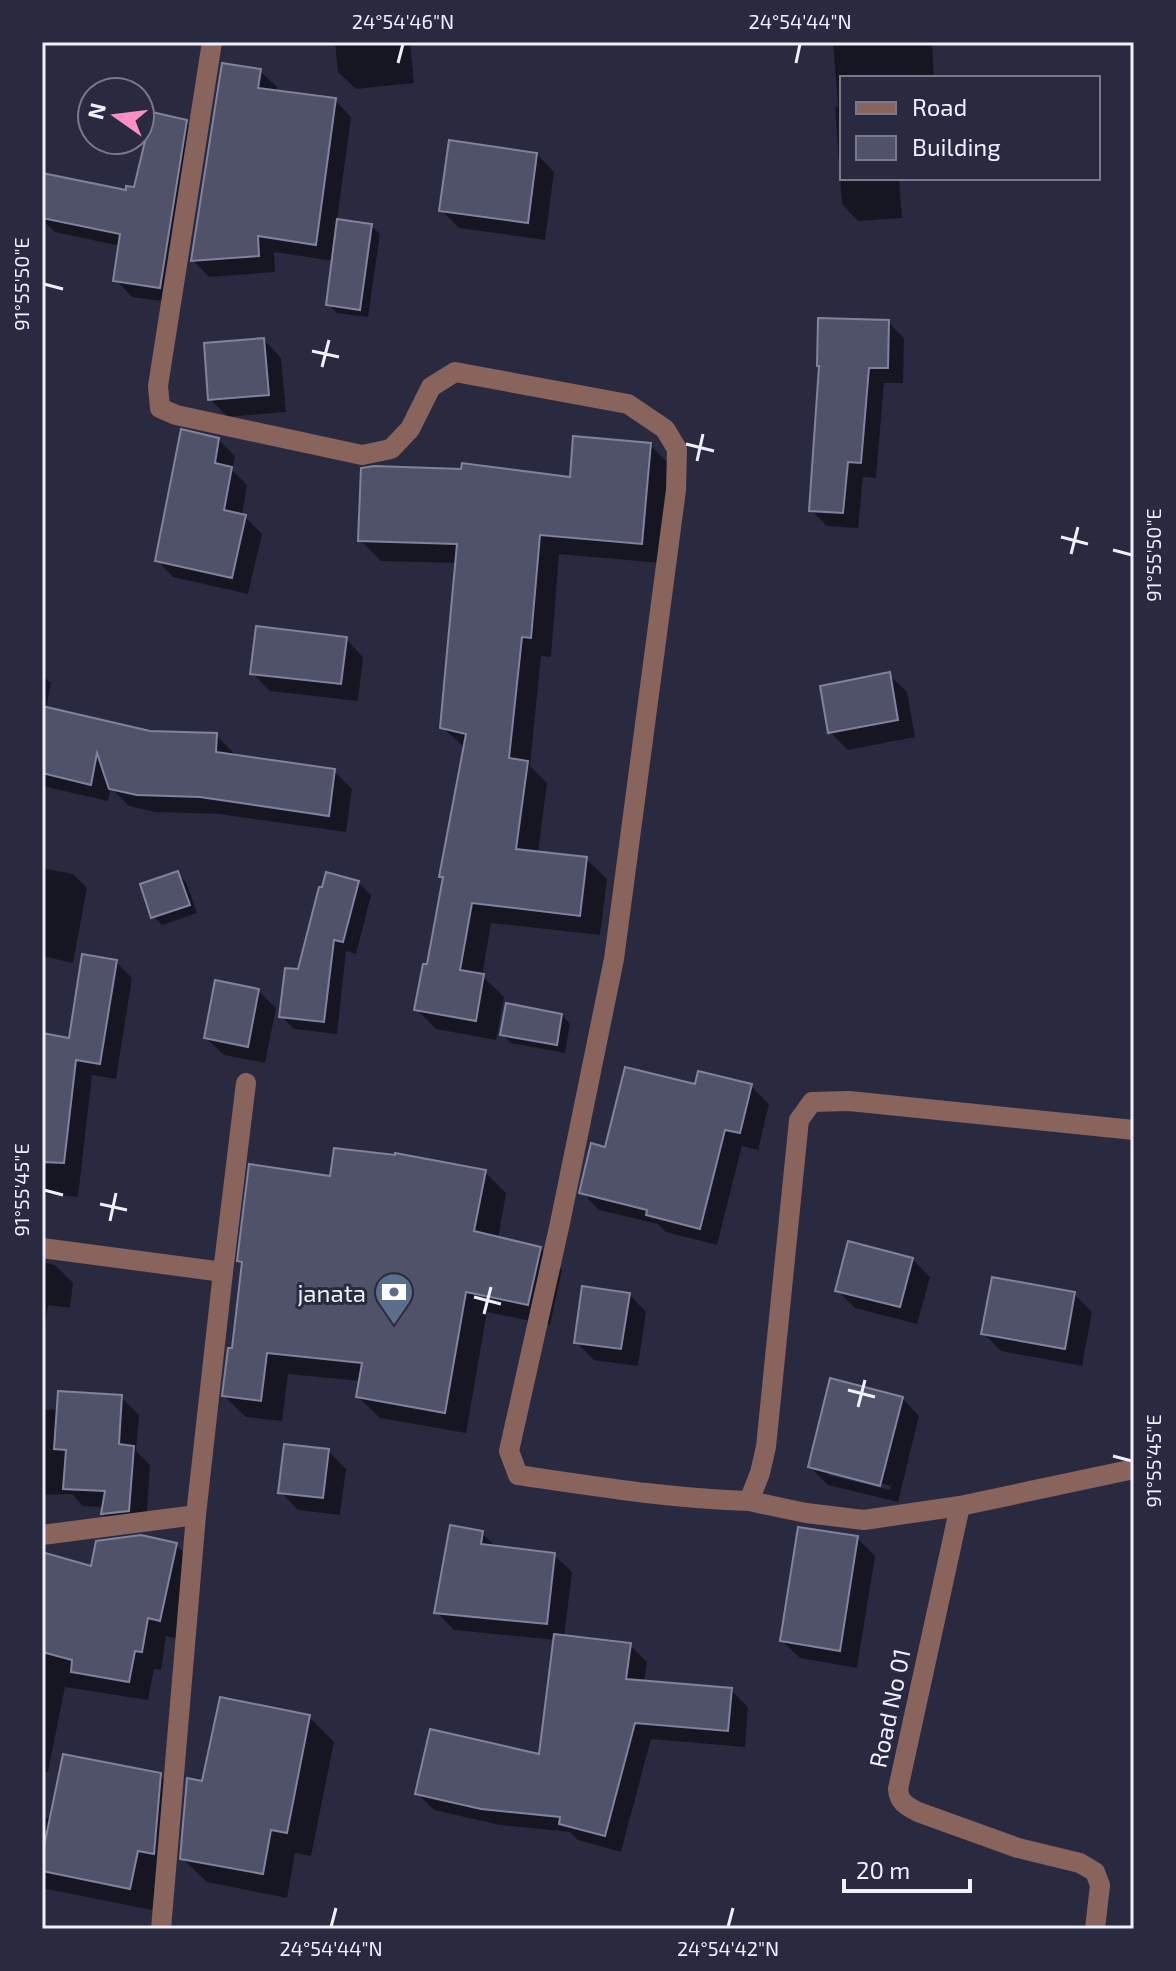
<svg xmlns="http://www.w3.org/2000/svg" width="1176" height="1971" font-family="'Exo 2',sans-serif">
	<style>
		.shadow { fill: #0007; fill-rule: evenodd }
		.building { fill: #505269; stroke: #81839d; stroke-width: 2 }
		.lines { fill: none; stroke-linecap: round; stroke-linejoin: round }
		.minor { stroke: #88645d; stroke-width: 20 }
		.ticks { fill: none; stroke: #eef0fe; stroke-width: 3 }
		.labels { text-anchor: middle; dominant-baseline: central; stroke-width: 6; stroke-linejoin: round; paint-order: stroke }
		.poi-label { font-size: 24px; fill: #eef0fe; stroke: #292a40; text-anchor: end }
		.street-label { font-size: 24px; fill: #eef0fe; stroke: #292a40 }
		.neatline { fill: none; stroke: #eef0fe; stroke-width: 3 }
		.ticks-label { font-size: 20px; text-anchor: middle; fill: #eef0fe }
	</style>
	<rect width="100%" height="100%" fill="#292a40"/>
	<g class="shadow">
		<path d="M335 42H410L414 83 356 89 338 72Z"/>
		<path d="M833 42H932L934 78H842V178H899L902 218 858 221 842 204 835 107 838 106Z"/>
		<path d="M260 71 277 87 276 92 335 100 351 117 337 221 371 226 380 234 368 317 337 313 328 304 334 261 274 252 275 272 209 277 193 260Z"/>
		<path d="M186 122 202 138 176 303 132 297 116 280 120 246 55 232 42 220V199L128 193 136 189Z"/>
		<path d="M537 154 554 172 545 240 459 228 441 210Z"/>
		<path d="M888 322 904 338 903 383H884L876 478 863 477 858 528 827 526 811 510 821 368Z"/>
		<path d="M264 340 281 358 286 412 228 417 210 399Z"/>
		<path d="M218 439 235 456 232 470 247 485 242 516 245 517 262 534 248 594 173 577 157 560Z"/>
		<path d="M650 445 670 465 661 563 559 554 551 657 541 656 530 766 547 783 538 853 586 859 607 879 600 935 491 923 482 976 504 997 496 1040 436 1029 416 1009 429 967 445 880 441 876 465 748 442 727 457 563 381 561 360 540 571 480Z"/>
		<path d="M346 639 363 657 358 701 270 691 252 673Z"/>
		<path d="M42 675 51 683 46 709 150 733 216 735 234 753V756L334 771 352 789 346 832 219 814 155 812 129 806 111 788 108 801 42 786Z"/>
		<path d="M889 675 907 692 915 737 848 750 830 732Z"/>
		<path d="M42 868 73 874 87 888 73 963 42 956Z"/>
		<path d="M177 874 186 882 197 913 162 925 153 916Z"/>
		<path d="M358 882 371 895 356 954 346 951 337 1034 294 1029 281 1016 300 972Z"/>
		<path d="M116 962 132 978 116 1079 92 1075 78 1197 42 1193V1035L71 1040Z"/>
		<path d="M258 991 276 1008 265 1063 224 1055 206 1038Z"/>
		<path d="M562 1015 570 1024 565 1053 511 1043 502 1034Z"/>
		<path d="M751 1086 769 1104 758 1150 742 1146 717 1245 666 1232 658 1224 599 1210 582 1192 696 1087Z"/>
		<path d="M485 1172 506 1193 498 1239 540 1248 562 1270 550 1325 487 1312 466 1433 380 1418 358 1397 361 1381 288 1374 282 1421 246 1417 224 1396 234 1350 244 1265 240 1261 332 1179Z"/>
		<path d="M912 1259 930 1277 917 1324 855 1308 837 1290Z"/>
		<path d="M42 1262 55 1265 73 1283 70 1308 48 1305 44 1334H42Z"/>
		<path d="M629 1294 646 1312 638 1366 594 1360 576 1342Z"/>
		<path d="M1074 1294 1092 1312 1082 1366 1001 1351 983 1333Z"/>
		<path d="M121 1397 139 1415 136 1451 150 1465 146 1528 120 1531 103 1514 104 1507 83 1506 72 1494 42 1495V1410L59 1409Z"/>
		<path d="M902 1398 919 1416 898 1502 828 1485 810 1467ZM828 1470 891 1486 890 1490 828 1475Z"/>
		<path d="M328 1451 346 1469 340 1515 298 1510 281 1492Z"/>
		<path d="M482 1533 497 1548 554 1555 572 1572 564 1637 630 1645 647 1662 644 1682 731 1690 748 1707 745 1747 651 1739 621 1852 578 1840 570 1832 500 1825 434 1810 417 1793 540 1756 555 1640 454 1630 437 1612Z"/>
		<path d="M857 1538 875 1556 857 1668 800 1658 782 1641Z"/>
		<path d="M176 1545 195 1564 179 1639 166 1636 161 1670 154 1669 148 1700 65 1687 48 1772 42 1771V1559L92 1569Z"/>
		<path d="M309 1717 334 1742 311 1856 295 1853 287 1898 207 1882 182 1858Z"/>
		<path d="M160 1775 182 1797 159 1871 152 1910 42 1888V1817L89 1826Z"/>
	</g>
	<g class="building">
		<path d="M222 63 261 69 258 88 336 98 316 245 258 236 259 256 191 261Z"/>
		<path d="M152 112 187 120 160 288 113 281 120 234 42 218V173L126 190V186L134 187Z"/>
		<path d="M449 140 537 153 528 223 439 211Z"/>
		<path d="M337 219 372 224 360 310 326 305Z"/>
		<path d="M818 318 889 320 888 368H869L861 463 848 462 843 513 809 511 819 366H817Z"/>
		<path d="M264 338 269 395 208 400 204 343Z"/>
		<path d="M181 429 219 438 215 463 232 467 224 510 246 515 232 578 155 561Z"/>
		<path d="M573 436 651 443 642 544 540 535 531 638 522 637 509 758 528 761 516 849 587 857 580 916 472 903 460 970 484 974 476 1021 414 1010 423 964H427L443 877H439L466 734 440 728 457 544 358 541 361 468 374 466 461 469 462 463 570 477Z"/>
		<path d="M256 626 347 637 341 684 250 674Z"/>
		<path d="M890 672 898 720 828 733 820 686Z"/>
		<path d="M42 706 150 731 217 733 216 752 335 769 329 816 200 797 137 795 109 789 97 753 91 785 42 773Z"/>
		<path d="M178 871 190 905 151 918 140 884Z"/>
		<path d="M326 872 359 881 343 942 334 940 324 1022 279 1017 285 968 298 969 319 887H322Z"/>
		<path d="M82 954 117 960 100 1064 76 1060 64 1163 42 1162V1033L69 1038Z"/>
		<path d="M215 980 259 989 248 1047 204 1038Z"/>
		<path d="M506 1003 562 1014 557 1045 500 1035Z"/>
		<path d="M625 1067 695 1084 698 1071 752 1084 740 1133 725 1130 700 1229 646 1215 647 1210 579 1193 591 1143 605 1147Z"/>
		<path d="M334 1148 395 1155V1153L486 1170 474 1231 541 1247 528 1305 466 1292 445 1413 356 1397 362 1363 267 1353 261 1401 222 1396 228 1348H232L242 1262 237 1261 249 1164 330 1176Z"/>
		<path d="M848 1241 913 1258 900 1307 835 1291Z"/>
		<path d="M992 1277 1075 1292 1065 1349 981 1334Z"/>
		<path d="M582 1286 630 1293 621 1349 574 1343Z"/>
		<path d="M830 1378 903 1397 880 1486 808 1467Z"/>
		<path d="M58 1391 122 1395 119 1444 134 1446 129 1511 101 1514 105 1491 63 1489 66 1450 54 1449Z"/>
		<path d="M284 1444 329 1449 323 1498 278 1493Z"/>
		<path d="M450 1525 483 1531 481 1544 555 1553 547 1624 434 1613Z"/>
		<path d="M798 1527 858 1536 840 1651 780 1641Z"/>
		<path d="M141 1535 177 1543 160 1621 148 1618 142 1652 135 1651 129 1682 71 1672 72 1660 42 1652V1552L91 1566 96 1541Z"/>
		<path d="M554 1634 631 1643 626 1679 732 1688 728 1731 635 1723 605 1836 559 1824 560 1817 481 1809 415 1794 430 1729 539 1754Z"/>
		<path d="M220 1697 310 1715 287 1833 271 1830 263 1874 180 1859 187 1778 202 1781Z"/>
		<path d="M63 1754 161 1773 154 1854 138 1851 130 1889 42 1871V1856Z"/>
	</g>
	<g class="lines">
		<g class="minor">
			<path d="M212 42 158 386 160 408 176 415 362 455 391 449 410 429 431 387 455 372 628 404 665 429 677 449 676 490 614 959 560 1223 509 1451 518 1475C594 1486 672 1499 749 1501L760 1473 766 1447 799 1120 812 1102 849 1101 1134 1130"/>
			<path d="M42 1248 223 1272 246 1083"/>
			<path d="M749 1501 806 1513 864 1520 960 1506 1134 1469"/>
			<path d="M960 1506 898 1789C899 1803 907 1806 918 1812L1018 1848 1080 1863 1095 1872 1100 1885 1095 1929"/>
			<path d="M42 1535 196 1515 223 1272"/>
			<path d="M161 1929 196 1515"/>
		</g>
	</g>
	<path class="ticks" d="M398 63 403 44M796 63 800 44M44 284 63 289M312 351 339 357M322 367 329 340M686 444 714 451M697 461 703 434M1061 537 1088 544M1113 550 1132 555M1071 554 1078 527M44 1190 63 1195M100 1204 127 1210M110 1221 116 1193M474 1297 501 1304M484 1314 491 1287M848 1390 875 1397M858 1407 865 1380M1113 1456 1132 1461M331 1927 336 1908M728 1927 733 1908"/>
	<defs>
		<g id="bank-pin" transform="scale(2)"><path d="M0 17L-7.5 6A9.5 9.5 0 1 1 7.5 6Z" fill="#5c6f8a" stroke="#292a40"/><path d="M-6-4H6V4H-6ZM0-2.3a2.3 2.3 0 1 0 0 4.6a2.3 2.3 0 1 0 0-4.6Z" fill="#fff"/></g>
	</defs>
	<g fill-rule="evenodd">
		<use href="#bank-pin" x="394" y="1292"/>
	</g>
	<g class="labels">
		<g class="poi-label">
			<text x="366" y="1292">janata</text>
		</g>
		<g class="street-label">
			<text transform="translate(889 1708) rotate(-78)">Road No 01</text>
		</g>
	</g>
	<rect width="1176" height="1971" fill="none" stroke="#292a40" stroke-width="88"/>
	<rect x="840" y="76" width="260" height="104" fill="#292a40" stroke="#78798c" stroke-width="2"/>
	<rect x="856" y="102" width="40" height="12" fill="#88645d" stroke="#78798c" stroke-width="2"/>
	<text x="912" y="116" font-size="24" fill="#eef0fe">Road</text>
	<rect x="856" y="136" width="40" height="24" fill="#505269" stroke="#78798c" stroke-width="2"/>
	<text x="912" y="156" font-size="24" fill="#eef0fe">Building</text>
	<g transform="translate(116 116) rotate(284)"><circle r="38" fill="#292a40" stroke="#78798c" stroke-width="2"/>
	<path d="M0-6L14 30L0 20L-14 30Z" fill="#fb8fc5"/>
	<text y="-12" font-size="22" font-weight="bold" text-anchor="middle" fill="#eef0fe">N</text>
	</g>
	<path d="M844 1879v12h126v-12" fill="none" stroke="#eef0fe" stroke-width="4"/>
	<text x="856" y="1879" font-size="24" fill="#eef0fe" stroke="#292a40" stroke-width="6" paint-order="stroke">20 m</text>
	<rect x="44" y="44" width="1088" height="1883" class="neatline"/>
	<g class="ticks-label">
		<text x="403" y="29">24°54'46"N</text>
		<text x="800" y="29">24°54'44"N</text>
		<text transform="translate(22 284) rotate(-90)" y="7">91°55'50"E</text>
		<text transform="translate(1154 555) rotate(-90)" y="7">91°55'50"E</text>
		<text transform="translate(22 1190) rotate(-90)" y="7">91°55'45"E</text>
		<text transform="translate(1154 1461) rotate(-90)" y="7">91°55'45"E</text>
		<text x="331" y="1956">24°54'44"N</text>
		<text x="728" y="1956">24°54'42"N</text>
	</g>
</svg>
